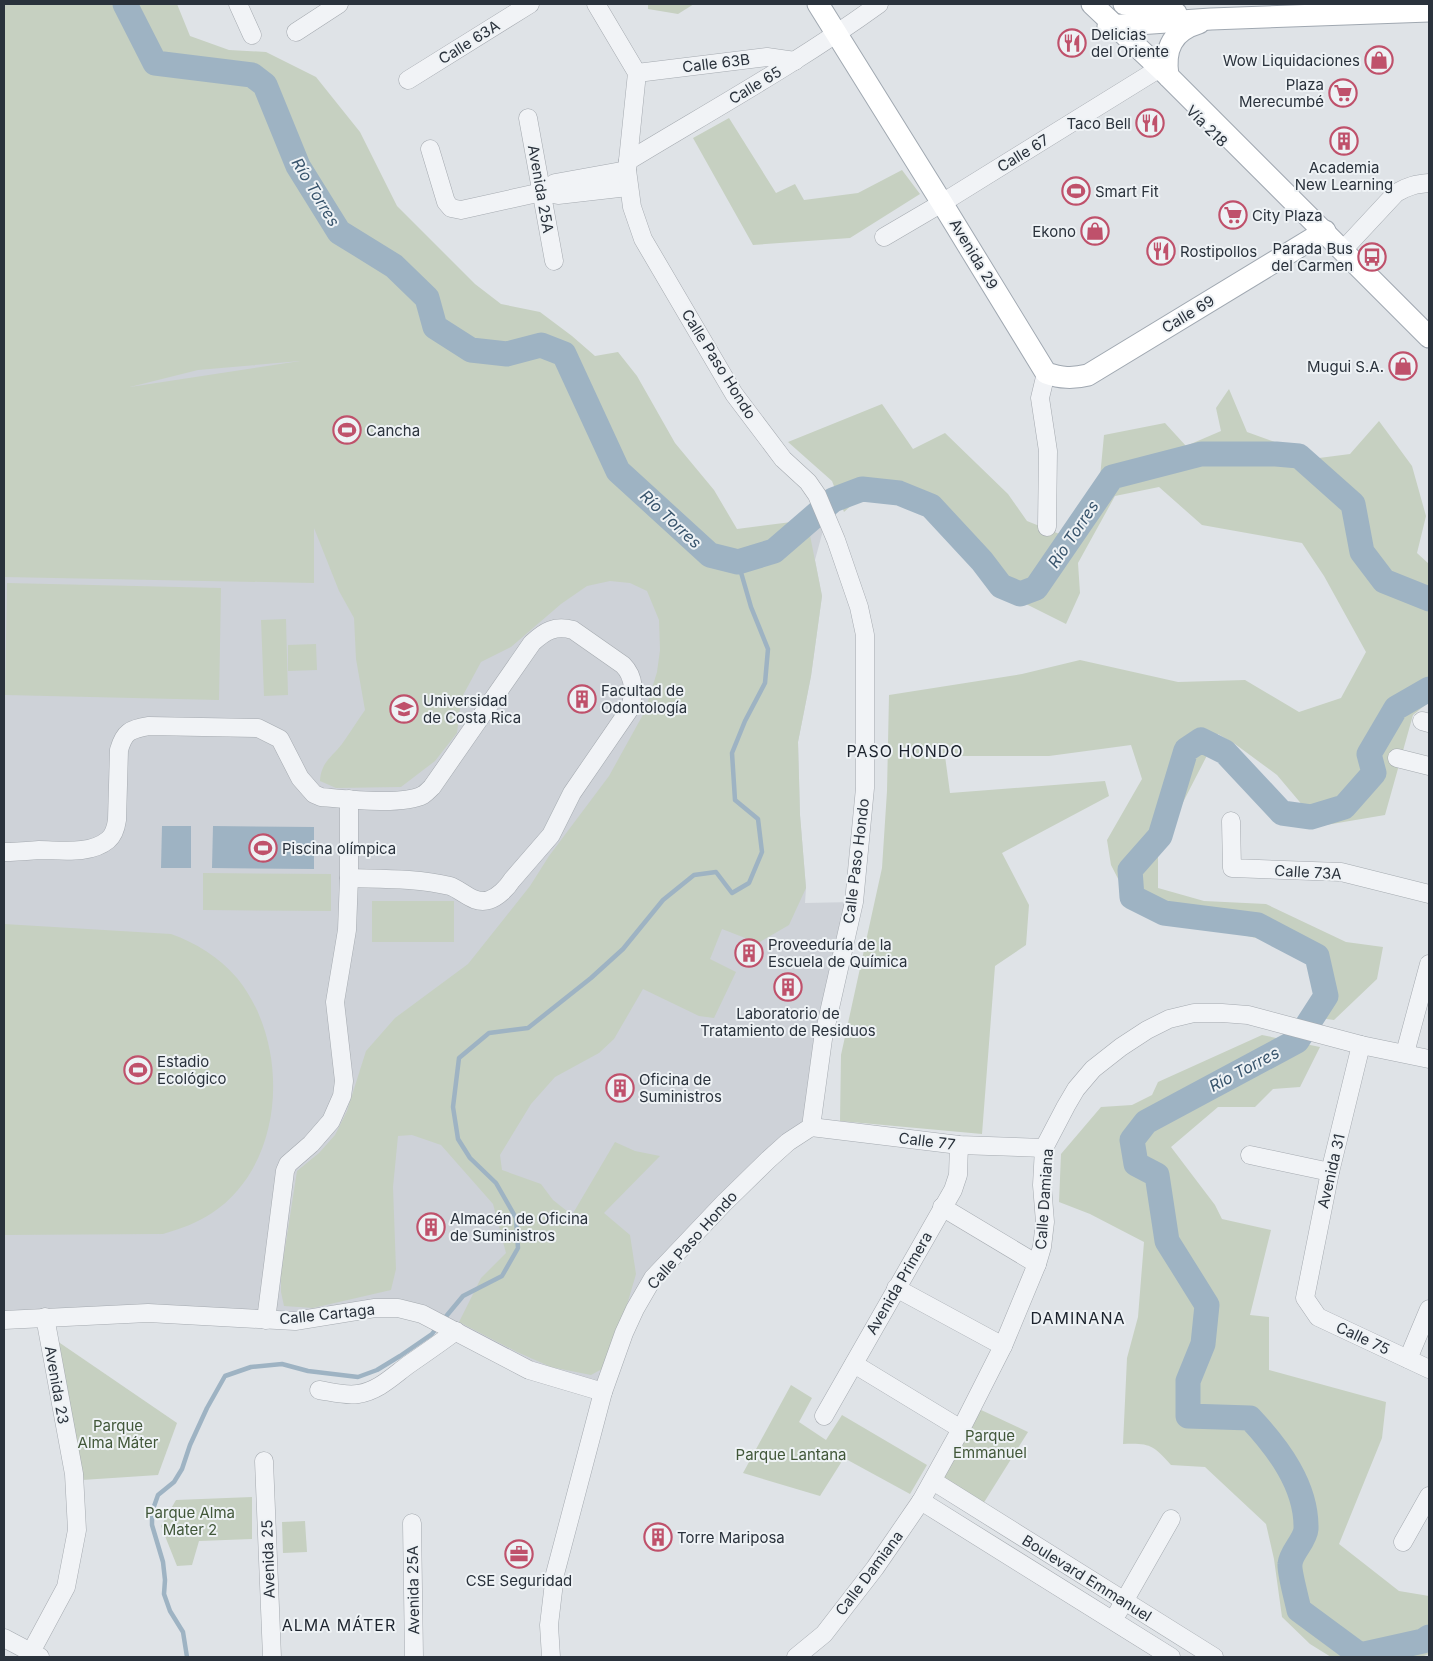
<svg xmlns="http://www.w3.org/2000/svg" width="1433" height="1661" font-family="Inter,sans-serif">
	<style>
		.built { fill: #ced2d8 }
		.green { fill: #c6d0c1; fill-rule: evenodd }
		.water { fill: #9eb3c3 }
		.lines { fill: none; stroke-linecap: round; stroke-linejoin: round }
		.stream { stroke: #9eb3c3; stroke-width: 4.5 }
		.river { stroke: #9eb3c3; stroke-width: 25 }
		.minor-casing { stroke: #a5aab0; stroke-width: 19 }
		.major-casing { stroke: #a0a8b1; stroke-width: 23 }
		.minor { stroke: #f1f3f6; stroke-width: 18 }
		.major { stroke: #fff; stroke-width: 21 }
		.labels { text-anchor: middle; dominant-baseline: central; stroke-width: 4; stroke-linejoin: round; paint-order: stroke }
		.poi-label { font-size: 15px; fill: #2a323c; stroke: #eef2f5; text-anchor: start }
		.street-label { font-size: 15px; fill: #2a323c; stroke: #eef2f5 }
		.park-label { font-size: 15px; fill: #415739; stroke: #eef2f5 }
		.water-label { font-size: 16px; font-style: italic; fill: #38546c; stroke: #eef2f5 }
		.neighbourhood-label { font-size: 16px; letter-spacing: 1px; fill: #1c232d; stroke: #eef2f5 }
	</style>
	<rect width="100%" height="100%" fill="#dfe3e7"/>
	<path class="built" d="M186 258 618 471 774 551 828 512 815 560 822 596 811 676 798 742 800 815 806 888 805 903 854 902 811 1127 653 1278 603 1392 529 1370 422 1314 4 1320V465Z"/>
	<g class="green">
		<path d="M4 4H177L190 36 229 50 266 52 316 77 360 132 397 206 475 284 501 304 540 312 572 336 595 356 618 352 637 376 675 443 714 490 737 529 807 520 822 596 811 676 798 742 800 815 806 888 789 925 758 943 722 929 710 959 736 972 714 1018 699 1016 643 989 614 1039 599 1053 555 1077 531 1104 500 1155 502 1170 541 1184 553 1200 572 1215 615 1142 635 1151 660 1156 604 1213 630 1235 636 1274 622 1322 602 1369 591 1375 551 1367 517 1352 459 1322 481 1278 506 1253 493 1204 441 1145 412 1135 398 1136 393 1187 396 1269 391 1290 313 1308 284 1306 281 1292V1274L297 1171 319 1153 335 1135 347 1111 366 1051 395 1018 468 964 530 886 549 856 609 776 645 711 657 672 660 650 659 620 647 591 630 583 610 581 587 586 561 604 511 647 481 662 461 699 457 733 435 761 401 787 336 788 320 781C321 762 332 757 342 744 350 733 357 721 365 710L356 659 354 618 339 591 314 528V583L4 577ZM300 361 130 387 198 370Z"/>
		<path d="M648 4H694L678 14 648 9Z"/>
		<path d="M729 118 776 193 795 184 804 200 858 193 902 170 920 194 850 238 753 245 693 138Z"/>
		<path d="M1229 389 1247 432 1319 458 1350 454 1379 421 1412 466 1426 516 1417 553 1429 564V702L1413 715 1385 815 1320 826 1277 775 1235 744 1218 734 1158 851V888L1204 901 1266 904 1346 942 1383 947 1377 979 1334 1020 1305 1016 1316 990 1317 972 1306 961 1269 941 1134 910 1111 865 1107 840 1142 779 1131 745 1049 756H945L950 793 1105 781 1109 796 1002 853 1029 905 1026 945 995 966 982 1134 840 1121 841 1055 882 868 887 791 889 695 1022 674 1080 660 1178 682 1245 680 1299 712 1341 698 1366 652 1324 576 1302 543 1202 525 1159 487 1115 496 1078 563 1080 593 1066 624 988 585 935 519 914 503 864 494 844 512 832 481 788 442 882 404 913 449 945 433 1008 494 1027 521 1067 537 1095 506 1099 488 1104 435 1165 423 1186 446 1221 431 1216 408Z"/>
		<path d="M7 583 221 588 219 700 5 695Z"/>
		<path d="M286 619 288 695 264 696 261 620Z"/>
		<path d="M316 644 317 670 288 671V645Z"/>
		<path d="M203 873 331 874V911L203 910Z"/>
		<rect x="372" y="901" width="82" height="41"/>
		<path d="M4 924 171 934C196 943 219 957 237 978 291 1044 286 1164 212 1213 197 1223 180 1229 163 1234L4 1235Z"/>
		<path d="M1262 1035 1320 1047 1300 1087 1273 1089 1255 1107H1218L1171 1147 1215 1205 1222 1219 1271 1230 1250 1315 1269 1317V1370L1386 1402 1382 1438 1339 1544 1399 1591 1429 1596V1654L1421 1657H1331L1310 1644 1282 1617 1274 1559 1266 1524 1205 1467 1171 1465C1153 1445 1150 1443 1123 1444L1127 1358 1138 1317 1144 1242 1090 1214 1059 1202 1061 1154 1101 1107 1132 1105 1152 1095 1158 1082Z"/>
		<path d="M57 1341 177 1423 158 1475 82 1480Z"/>
		<path d="M791 1385 812 1398 799 1422 826 1440 842 1415 927 1465 910 1494 844 1458 820 1496 743 1473Z"/>
		<path d="M979 1409 1028 1432 983 1504 943 1477Z"/>
		<path d="M252 1497V1539L199 1541 192 1565 177 1566 161 1526 176 1500Z"/>
		<path d="M305 1521 307 1552 283 1553 282 1522Z"/>
	</g>
	<g class="water">
		<path d="M162 826H191V868H161Z"/>
		<path d="M213 826 314 827V869L212 868Z"/>
	</g>
	<g class="lines">
		<g class="stream">
			<path d="M443 1320 463 1296 502 1276 518 1248 516 1218 496 1183 470 1158 458 1139 453 1107 459 1058 489 1033 528 1028 591 978 623 949 663 900 694 875 716 872 732 893 749 883 762 852 758 819 735 800 732 753 745 721 765 683 768 649 751 607 738 562"/>
			<path d="M187 1657 183 1632 170 1611 164 1594 165 1580 163 1562 152 1525V1512L158 1495 174 1482 182 1469 190 1445 207 1408 225 1376 251 1367 282 1364 308 1371 358 1377 377 1370 400 1356 432 1334 438 1326"/>
		</g>
		<g class="river">
			<path d="M125 4 155 63 252 75 265 85 298 166 339 232 394 266 427 298 435 327 471 350 507 354 541 345 564 354 618 471 710 555 738 562 774 551 833 500 862 489 899 493 931 506 982 561 1001 586 1020 594 1036 588 1112 477 1201 454H1276L1299 456 1353 504 1362 552 1384 581 1429 599"/>
			<path d="M1429 689 1396 708 1369 754 1374 773 1344 807 1311 817 1282 813 1225 752 1201 740 1186 750 1160 836 1130 870 1132 897 1164 913 1258 925 1317 956 1326 996 1297 1041 1146 1122 1132 1140 1136 1164 1157 1175 1167 1241 1207 1305 1203 1344 1188 1381V1416L1250 1418C1278 1448 1307 1486 1306 1529 1305 1541 1291 1552 1290 1564 1289 1572 1297 1600 1299 1610L1360 1655 1423 1641 1429 1637"/>
		</g>
		<g class="minor-casing">
			<g id="minor">
				<path d="M238 4 252 35"/>
				<path d="M296 32 339 4"/>
				<path d="M637 73 767 57 795 61"/>
				<path d="M408 80 530 4"/>
				<path d="M528 118 554 261"/>
				<path d="M430 149 446 202 451 208 461 210 542 192 555 183 627 170"/>
				<path d="M628 161C712 110 799 62 879 4"/>
				<path d="M542 192 558 195 628 187"/>
				<path d="M884 237 942 203 1160 68"/>
				<path d="M1343 250 1396 193C1408 186 1416 184 1429 183"/>
				<path d="M1046 373 1040 398 1048 451 1047 527"/>
				<path d="M1422 721 1429 723"/>
				<path d="M1397 758 1429 766"/>
				<path d="M1231 821 1232 868 1341 872 1429 894"/>
				<path d="M4 852C16 852 27 851 39 850 60 850 90 855 108 840 114 835 116 827 117 820L119 750C124 732 130 729 149 726L258 728 280 739 300 778 314 794 321 797C345 799 402 806 423 795 426 793 429 790 432 787L532 643C545 631 555 625 573 630L623 665C635 677 635 695 629 710L572 793 551 835 512 880C507 888 498 897 489 900 474 905 462 890 450 886 417 878 382 879 349 878"/>
				<path d="M1361 1045 1330 1172 1305 1298 1318 1317 1429 1369"/>
				<path d="M1405 1053 1429 964"/>
				<path d="M811 1127 959 1145 1044 1148"/>
				<path d="M1250 1155 1330 1172"/>
				<path d="M942 1207 1037 1264"/>
				<path d="M896 1288 1003 1346"/>
				<path d="M4 1320 148 1313 295 1321 375 1308H398L422 1314 529 1370 603 1392"/>
				<path d="M266 1320 285 1171 288 1164 311 1144 331 1121 342 1096 344 1081 335 1002 347 930 349 878V799"/>
				<path d="M1408 1359 1429 1309"/>
				<path d="M854 1364 961 1429"/>
				<path d="M319 1390C332 1392 344 1396 358 1394 378 1391 392 1377 408 1365 424 1354 440 1343 456 1331"/>
				<path d="M824 1416 953 1190 958 1175 959 1145"/>
				<path d="M264 1461 272 1657"/>
				<path d="M933 1481 1214 1657"/>
				<path d="M921 1501 1171 1657"/>
				<path d="M412 1523 414 1657"/>
				<path d="M1403 1542 1429 1496"/>
				<path d="M1118 1612 1171 1519"/>
				<path d="M4 1638 40 1657"/>
				<path d="M31 1652 66 1587 77 1530 74 1474 45 1317"/>
				<path d="M551 1657 549 1625 555 1574 603 1392 624 1333 635 1309 653 1278 724 1203 768 1160 788 1142 811 1127 823 1039 854 902 865 788V635L859 607 836 540 817 495 808 482 783 459 734 394 643 239 632 207 627 170 637 73 596 4"/>
				<path d="M796 1657 824 1634 875 1568 921 1501 961 1429 1003 1346 1037 1264 1042 1247 1045 1222 1042 1185 1044 1148 1066 1106 1076 1089 1093 1069 1121 1047 1147 1030 1169 1019 1194 1013H1222L1248 1015 1361 1045 1429 1059"/>
			</g>
		</g>
		<g class="major-casing">
			<g id="major">
				<path d="M818 4 942 203 1046 373C1061 378 1072 379 1088 375L1325 231"/>
				<path d="M1092 4 1168 76 1429 337"/>
				<path d="M1124 4 1176 13"/>
				<path d="M1108 26 1211 19 1429 11"/>
				<path d="M1168 76C1164 49 1172 31 1199 23"/>
			</g>
		</g>
		<use href="#minor" class="minor"/>
		<use href="#major" class="major"/>
	</g>
	<defs>
		<g id="restaurant-ring" transform="scale(1.4375)"><circle r="9.5" fill="#eef2f5" stroke="#bf516b" stroke-width="1.5"/><path d="M-5-6h1v4h1v-4h1v4h1v-4h1v5L-1.5 .5V6h-2V.5L-5-1ZM5-6V6H3V1.5H1.5Q1.5-4 5-6Z" fill="#bf516b"/></g>
		<g id="shop-ring" transform="scale(1.4375)"><circle r="9.5" fill="#eef2f5" stroke="#bf516b" stroke-width="1.5"/><path d="M-5-2.5h2.3a2.7 3.5 0 0 1 5.4 0H5L5.5 6h-11ZM-1.5-2.5h3a1.5 2.3 0 0 0-3 0Z" fill="#bf516b"/></g>
		<g id="supermarket-ring" transform="scale(1.4375)"><circle r="9.5" fill="#eef2f5" stroke="#bf516b" stroke-width="1.5"/><path d="M-6-5.5h2.5l.6 2H6L4.5 2H-2.5L-4.4-4H-6ZM-1.5 3.2a1.3 1.3 0 1 0 .1 0ZM3 3.2a1.3 1.3 0 1 0 .1 0Z" fill="#bf516b"/></g>
		<g id="building-ring" transform="scale(1.4375)"><circle r="9.5" fill="#eef2f5" stroke="#bf516b" stroke-width="1.5"/><path d="M-4-6H4V6H1V3H-1V6H-4ZM-2.5-4.3h1.7v1.8h-1.7ZM.8-4.3h1.7v1.8H.8ZM-2.5-1h1.7V.8h-1.7ZM.8-1h1.7V.8H.8Z" fill="#bf516b"/></g>
		<g id="stadium-ring" transform="scale(1.4375)"><circle r="9.5" fill="#eef2f5" stroke="#bf516b" stroke-width="1.5"/><path d="M0-5a6.5 5 0 1 0 0 10a6.5 5 0 1 0 0-10ZM-3.5-1.8h7v3.6h-7Z" fill="#bf516b"/></g>
		<g id="bus-ring" transform="scale(1.4375)"><circle r="9.5" fill="#eef2f5" stroke="#bf516b" stroke-width="1.5"/><path d="M-5-6H5V4H4V6H2V4H-2V6H-4V4H-5ZM-3.5-4V0h7V-4ZM-3.5 1.2v1.5H-2V1.2ZM2 1.2v1.5H3.5V1.2Z" fill="#bf516b"/></g>
		<g id="university-ring" transform="scale(1.4375)"><circle r="9.5" fill="#eef2f5" stroke="#bf516b" stroke-width="1.5"/><path d="M0-5L7-2L0 1L-7-2ZM-4 1L0 2.5L4 1V4Q0 6-4 4Z" fill="#bf516b"/></g>
		<g id="office-ring" transform="scale(1.4375)"><circle r="9.5" fill="#eef2f5" stroke="#bf516b" stroke-width="1.5"/><path d="M-6-3h4V-5.5h4V-3h4V5H-6ZM-1-4.5V-3h2v-1.5ZM-6 0V1H6V0Z" fill="#bf516b"/></g>
	</defs>
	<g fill-rule="evenodd">
		<use href="#restaurant-ring" x="1072" y="43"/>
		<use href="#shop-ring" x="1379" y="60"/>
		<use href="#supermarket-ring" x="1343" y="93"/>
		<use href="#restaurant-ring" x="1150" y="123"/>
		<use href="#building-ring" x="1344" y="141"/>
		<use href="#stadium-ring" x="1076" y="191"/>
		<use href="#supermarket-ring" x="1233" y="215"/>
		<use href="#shop-ring" x="1095" y="231"/>
		<use href="#restaurant-ring" x="1161" y="251"/>
		<use href="#bus-ring" x="1372" y="257"/>
		<use href="#shop-ring" x="1403" y="366"/>
		<use href="#stadium-ring" x="347" y="430"/>
		<use href="#building-ring" x="582" y="699"/>
		<use href="#university-ring" x="404" y="709"/>
		<use href="#stadium-ring" x="263" y="848"/>
		<use href="#building-ring" x="749" y="953"/>
		<use href="#building-ring" x="788" y="987"/>
		<use href="#stadium-ring" x="138" y="1070"/>
		<use href="#building-ring" x="620" y="1088"/>
		<use href="#building-ring" x="431" y="1227"/>
		<use href="#building-ring" x="658" y="1537"/>
		<use href="#office-ring" x="519" y="1554"/>
	</g>
	<g class="labels">
		<g class="poi-label">
			<text x="1091" y="34">Delicias<tspan x="1091" dy="17">del Oriente</tspan></text>
			<text x="1360" y="60" text-anchor="end">Wow Liquidaciones</text>
			<text x="1324" y="84" text-anchor="end">Plaza<tspan x="1324" dy="17">Merecumbé</tspan></text>
			<text x="1131" y="123" text-anchor="end">Taco Bell</text>
			<text x="1344" y="167" text-anchor="middle">Academia<tspan x="1344" dy="17">New Learning</tspan></text>
			<text x="1095" y="191">Smart Fit</text>
			<text x="1252" y="215">City Plaza</text>
			<text x="1076" y="231" text-anchor="end">Ekono</text>
			<text x="1353" y="248" text-anchor="end">Parada Bus<tspan x="1353" dy="17">del Carmen</tspan></text>
			<text x="1180" y="251">Rostipollos</text>
			<text x="1384" y="366" text-anchor="end">Mugui S.A.</text>
			<text x="366" y="430">Cancha</text>
			<text x="601" y="690">Facultad de<tspan x="601" dy="17">Odontología</tspan></text>
			<text x="423" y="700">Universidad<tspan x="423" dy="17">de Costa Rica</tspan></text>
			<text x="282" y="848">Piscina olímpica</text>
			<text x="768" y="944">Proveeduría de la<tspan x="768" dy="17">Escuela de Química</tspan></text>
			<text x="788" y="1013" text-anchor="middle">Laboratorio de<tspan x="788" dy="17">Tratamiento de Residuos</tspan></text>
			<text x="157" y="1061">Estadio<tspan x="157" dy="17">Ecológico</tspan></text>
			<text x="639" y="1079">Oficina de<tspan x="639" dy="17">Suministros</tspan></text>
			<text x="450" y="1218">Almacén de Oficina<tspan x="450" dy="17">de Suministros</tspan></text>
			<text x="677" y="1537">Torre Mariposa</text>
			<text x="519" y="1580" text-anchor="middle">CSE Seguridad</text>
		</g>
		<g class="street-label">
			<text transform="translate(469 42) rotate(-32)">Calle 63A</text>
			<text transform="translate(716 63) rotate(-7)">Calle 63B</text>
			<text transform="translate(755 85) rotate(-31)">Calle 65</text>
			<text transform="translate(1207 126) rotate(45)">Vía 218</text>
			<text transform="translate(1023 153) rotate(-32)">Calle 67</text>
			<text transform="translate(541 189) rotate(80)">Avenida 25A</text>
			<text transform="translate(974 254) rotate(59)">Avenida 29</text>
			<text transform="translate(1188 314) rotate(-31)">Calle 69</text>
			<text transform="translate(719 364) rotate(58)">Calle Paso Hondo</text>
			<text transform="translate(856 861) rotate(-83)">Calle Paso Hondo</text>
			<text transform="translate(1308 872) rotate(3)">Calle 73A</text>
			<text transform="translate(927 1141) rotate(7)">Calle 77</text>
			<text transform="translate(1331 1171) rotate(-77)">Avenida 31</text>
			<text transform="translate(1044 1199) rotate(-86)">Calle Damiana</text>
			<text transform="translate(692 1240) rotate(-48)">Calle Paso Hondo</text>
			<text transform="translate(899 1283) rotate(-60)">Avenida Primera</text>
			<text transform="translate(327 1314) rotate(-6)">Calle Cartaga</text>
			<text transform="translate(1363 1338) rotate(25)">Calle 75</text>
			<text transform="translate(57 1385) rotate(80)">Avenida 23</text>
			<text transform="translate(268 1559) rotate(-92)">Avenida 25</text>
			<text transform="translate(869 1573) rotate(-53)">Calle Damiana</text>
			<text transform="translate(1087 1578) rotate(32)">Boulevard Emmanuel</text>
			<text transform="translate(413 1590) rotate(-91)">Avenida 25A</text>
		</g>
		<g class="park-label">
			<text x="118" y="1425">Parque<tspan x="118" dy="17">Alma Máter</tspan></text>
			<text x="990" y="1435">Parque<tspan x="990" dy="17">Emmanuel</tspan></text>
			<text x="791" y="1454">Parque Lantana</text>
			<text x="190" y="1512">Parque Alma<tspan x="190" dy="17">Mater 2</tspan></text>
		</g>
		<g class="water-label">
			<text transform="translate(316 192) rotate(59)">Río Torres</text>
			<text transform="translate(671 519) rotate(43)">Río Torres</text>
			<text transform="translate(1073 534) rotate(-56)">Río Torres</text>
			<text transform="translate(1244 1069) rotate(-28)">Río Torres</text>
		</g>
		<g class="neighbourhood-label">
			<text x="905" y="751">PASO HONDO</text>
			<text x="1078" y="1318">DAMINANA</text>
			<text x="339" y="1625">ALMA MÁTER</text>
		</g>
	</g>
	<rect width="1433" height="1661" fill="none" stroke="#2a323c" stroke-width="10"/>
</svg>
